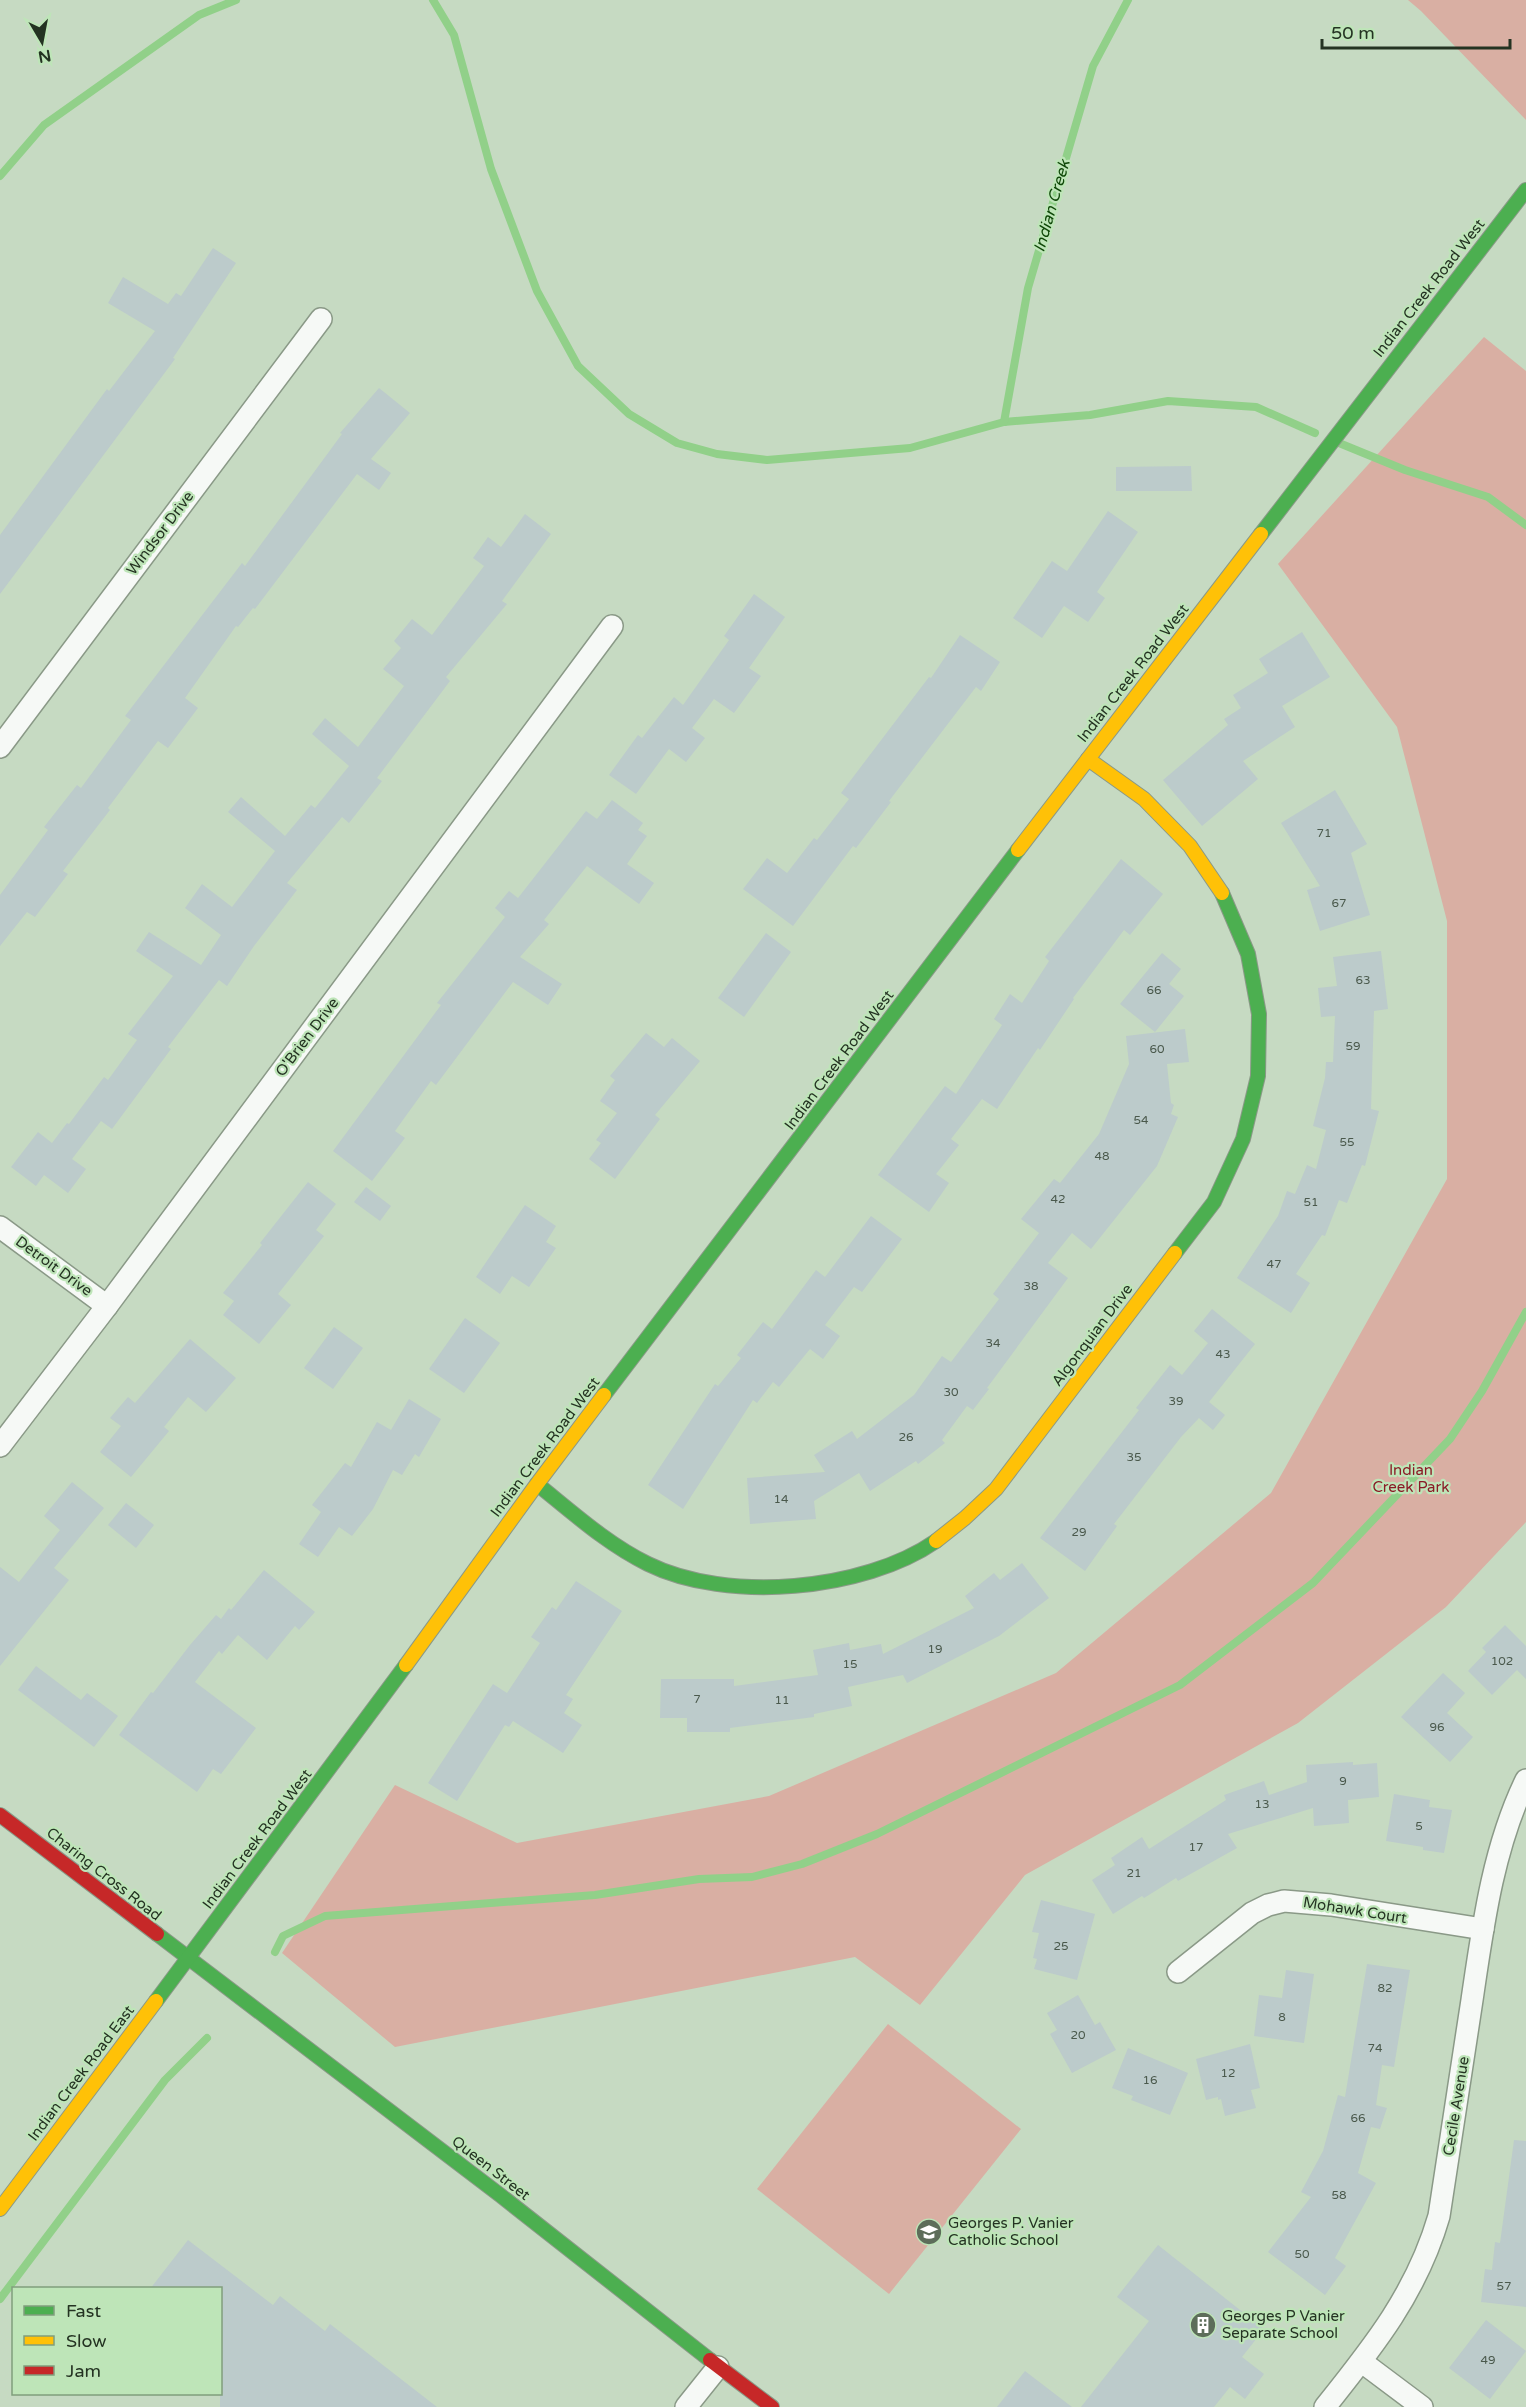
<svg xmlns="http://www.w3.org/2000/svg" width="1526" height="2407" font-family="'Varela Round',sans-serif">
	<style>
		.green { fill: #d9afa3 }
		.lines { fill: none; stroke-linecap: round; stroke-linejoin: round }
		.stream { stroke: #91d089; stroke-width: 8 }
		.building { fill: #bccbcb }
		.street-casing { stroke: #8a9987; stroke-width: 24 }
		.fast-casing { stroke: #8a9987; stroke-width: 16 }
		.slow-casing { stroke: #8a9987; stroke-width: 16 }
		.jam-casing { stroke: #8a9987; stroke-width: 16 }
		.street { stroke: #f6f9f6; stroke-width: 21 }
		.fast { stroke: #4caf50; stroke-width: 14 }
		.slow { stroke: #ffc107; stroke-width: 14 }
		.jam { stroke: #c62828; stroke-width: 14 }
		.labels { text-anchor: middle; dominant-baseline: central; stroke-width: 4.5; stroke-linejoin: round; paint-order: stroke }
		.number-label { font-size: 12px; fill: #4a594c }
		.street-label { font-size: 15px; fill: #243322; stroke: #bee5b8 }
		.park-label { font-size: 15px; fill: #8a1b26; stroke: #bee5b8 }
		.poi-label { font-size: 15px; fill: #243322; stroke: #bee5b8; text-anchor: start }
		.water-label { font-size: 16px; font-style: italic; fill: #0f4808; stroke: #bee5b8 }
	</style>
	<rect width="100%" height="100%" fill="#c6dac2"/>
	<g class="green">
		<path d="M1408 0H1526V120L1421 11Z"/>
		<path d="M1484 337 1526 371V1522L1446 1607 1298 1723 1025 1875 920 2005 855 1957 395 2047 282 1953 395 1785 517 1843 769 1796 1056 1673 1271 1493 1447 1179V921L1397 727 1278 564Z"/>
		<path d="M888 2024 1021 2129 889 2294 757 2189Z"/>
	</g>
	<g class="lines">
		<g class="stream">
			<path d="M433 0 454 35 491 169 537 291 578 366 629 414 677 443 717 454 767 460 910 448 1004 422 1090 415 1168 401 1256 407 1315 433"/>
			<path d="M0 176 44 125 199 15 236 0"/>
			<path d="M1004 422 1028 288 1093 66 1128 0"/>
			<path d="M1339 443 1405 470 1488 497 1526 525"/>
			<path d="M275 1952 283 1936 325 1916 595 1895 699 1879 752 1877 802 1864 877 1834 1180 1685 1313 1583 1450 1439 1482 1391 1526 1312"/>
			<path d="M0 2299 165 2080 207 2038"/>
		</g>
	</g>
	<g class="building">
		<path d="M213 248 236 263 173 358 175 359 0 594V535L107 389 109 391 155 331 108 303 123 277 168 304 176 293 181 296Z"/>
		<path d="M379 388 410 413 371 459 391 473 379 490 357 474 255 609 253 608 238 627 236 626 185 698 198 708 168 748 158 741 108 808 110 810 63 871 68 874 35 917 27 912 0 946V895L48 830 44 827 77 785 81 788 131 720 125 716 242 563 245 566 342 434 340 433Z"/>
		<path d="M1191 466 1192 491H1116V467Z"/>
		<path d="M1108 511 1138 532 1097 592 1105 598 1088 622 1064 606 1042 638 1013 618 1052 561 1067 571Z"/>
		<path d="M525 514 551 534 502 601 507 604 446 677 450 681 377 778 382 781 349 823 342 817 287 883 297 890 254 946 227 986 219 980 168 1047 171 1049 112 1129 101 1121 72 1159 86 1169 68 1193 44 1175 36 1186 11 1167 38 1132 52 1143 67 1123 69 1124 104 1077 108 1080 137 1040 128 1034 173 976 136 951 149 932 201 965 221 935 185 908 202 884 232 907 275 851 228 812 241 797 285 836 311 805 315 808 349 766 312 734 325 718 358 747 404 686 383 669 401 648 394 641 412 619 432 635 484 566 473 558 488 537 501 547Z"/>
		<path d="M754 594 785 617 749 668 761 676 734 713 714 699 692 728 705 738 686 762 669 749 636 794 609 775 638 735 642 738 674 697 683 705 729 640 724 636Z"/>
		<path d="M1302 632 1330 677 1282 706 1295 727 1243 761 1258 779 1202 826 1163 780 1228 725 1224 719 1241 708 1233 695 1268 673 1259 659Z"/>
		<path d="M960 635 1000 662 981 691 976 687 889 801 891 802 856 848 853 846 793 926 743 889 767 858 787 873 814 838 817 840 849 799 841 793 929 677 931 678Z"/>
		<path d="M1335 790 1367 844 1351 853 1370 915 1320 931 1307 890 1320 886 1281 823Z"/>
		<path d="M612 800 643 823 638 830 647 836 627 864 654 883 639 904 587 866 544 920 549 924 520 957 562 984 548 1005 513 982 436 1085 431 1081 395 1131 405 1138 372 1181 333 1151 441 1005 437 1003 505 917 495 908 509 891 518 898 586 811 597 819Z"/>
		<path d="M1121 859 1163 894 1130 935 1124 930 1073 998 1074 999 1040 1050 1038 1048 997 1109 982 1099 951 1139 959 1145 936 1174 949 1183 929 1212 878 1175 945 1086 956 1094 1002 1025 994 1019 1010 994 1022 1003 1049 961 1045 957Z"/>
		<path d="M766 933 791 952 744 1017 718 998Z"/>
		<path d="M1381 951 1388 1009 1374 1011 1371 1109 1379 1111 1365 1166 1362 1165 1347 1203 1339 1200 1325 1236 1322 1235 1296 1274 1310 1283 1291 1313 1237 1278 1278 1216 1287 1191 1295 1194 1307 1165 1316 1169 1326 1130 1313 1126 1325 1078 1326 1062H1333L1335 1016 1321 1017 1318 988 1337 986 1333 957Z"/>
		<path d="M1162 953 1181 969 1169 984 1184 996 1155 1032 1120 1004Z"/>
		<path d="M1185 1029 1189 1062 1167 1064 1171 1103 1174 1105 1171 1114 1178 1117 1157 1166 1091 1249 1072 1233 1048 1263 1068 1278 987 1388 989 1389 973 1410 967 1406 942 1440 945 1443 918 1464 916 1461 870 1491 859 1473 814 1501 816 1519 750 1524 747 1478 825 1472 814 1455 852 1431 857 1439 914 1395 942 1356 951 1362 999 1299 993 1294 1039 1233 1021 1219 1054 1179 1060 1183 1099 1134 1129 1064 1126 1036Z"/>
		<path d="M646 1033 664 1047 672 1038 700 1061 655 1115 660 1119 615 1179 589 1159 601 1143 596 1140 617 1113 600 1101 615 1080 610 1076Z"/>
		<path d="M308 1182 336 1204 316 1230 324 1236 278 1294 291 1305 259 1344 223 1315 234 1301 223 1293 262 1245 260 1243Z"/>
		<path d="M366 1187 391 1206 380 1221 354 1202Z"/>
		<path d="M525 1205 556 1226 546 1242 556 1248 529 1287 512 1276 500 1294 476 1277Z"/>
		<path d="M871 1216 902 1239 862 1292 854 1287 825 1325 840 1336 823 1359 810 1349 779 1387 773 1382 757 1403 753 1400 683 1509 648 1485 715 1384 718 1386 741 1358 737 1355 763 1322 772 1329 816 1270 825 1277Z"/>
		<path d="M1212 1309 1255 1344 1209 1402 1225 1415 1213 1430 1199 1418 1181 1437 1114 1524 1117 1526 1085 1571 1040 1538 1139 1410 1136 1408 1170 1365 1182 1375 1208 1343 1194 1331Z"/>
		<path d="M465 1318 500 1343 464 1393 429 1369Z"/>
		<path d="M334 1327 363 1348 333 1389 304 1368Z"/>
		<path d="M190 1339 236 1378 206 1412 188 1397 164 1427 169 1431 131 1477 100 1452 121 1426 110 1418 128 1397 135 1403Z"/>
		<path d="M409 1399 441 1419 419 1457 415 1454 402 1475 393 1470 373 1509 352 1536 339 1527 318 1557 299 1544 321 1512 312 1505 345 1463 351 1467 377 1422 391 1430Z"/>
		<path d="M72 1482 104 1508 54 1568 69 1580 0 1666V1567L19 1582 60 1530 44 1516Z"/>
		<path d="M126 1503 154 1525 136 1548 108 1525Z"/>
		<path d="M1022 1563 1049 1598 999 1636 907 1683 903 1675 848 1687 852 1706 814 1714V1717L730 1728V1732H687V1718H660L661 1679H734V1686L818 1675 813 1650 849 1643 850 1650 881 1644 883 1654 974 1608 965 1596 994 1573 1000 1580Z"/>
		<path d="M264 1570 315 1612 299 1630 295 1626 267 1660 238 1635 222 1654 219 1651 195 1682 256 1728 221 1774 213 1769 197 1792 119 1735 151 1692 153 1693 190 1645 216 1615 221 1619 229 1608 231 1610Z"/>
		<path d="M576 1581 622 1611 566 1695 573 1699 564 1713 582 1725 563 1753 513 1721 509 1727 505 1725 457 1801 428 1783 493 1684 507 1693 540 1643 531 1637 552 1607 556 1610Z"/>
		<path d="M1505 1625 1526 1646V1679L1517 1670 1492 1695 1468 1671 1486 1652 1482 1648Z"/>
		<path d="M36 1666 81 1700 87 1693 118 1716 94 1747 18 1690Z"/>
		<path d="M1443 1673 1465 1693 1447 1713 1473 1737 1450 1762 1401 1717Z"/>
		<path d="M1353 1762V1765L1377 1763 1379 1797 1348 1800 1349 1823 1314 1826 1313 1808 1228 1834 1237 1848 1178 1881 1176 1878 1144 1898 1142 1896 1113 1914 1092 1880 1115 1865 1111 1858 1142 1837 1149 1849 1226 1800 1224 1795 1264 1781 1269 1795 1307 1782 1306 1765Z"/>
		<path d="M1394 1794 1430 1800 1429 1807 1452 1810 1444 1853 1423 1850V1847L1386 1841Z"/>
		<path d="M1041 1900 1095 1914 1077 1980 1034 1969 1037 1959 1033 1958 1039 1933 1032 1932Z"/>
		<path d="M1367 1964 1410 1970 1394 2067 1382 2065 1376 2105 1387 2108 1380 2129 1371 2127 1358 2173 1376 2183 1335 2258 1346 2266 1325 2295 1268 2252 1311 2197 1301 2192 1323 2151 1338 2095 1345 2097Z"/>
		<path d="M1286 1970 1314 1974 1304 2043 1254 2036 1259 1995 1282 1998Z"/>
		<path d="M1078 1995 1095 2025 1100 2022 1116 2050 1072 2073 1050 2034 1057 2030 1047 2013Z"/>
		<path d="M1250 2044 1260 2088 1251 2090 1256 2108 1225 2116 1221 2099 1218 2100V2097L1206 2100 1196 2059Z"/>
		<path d="M1128 2048 1188 2073 1170 2115 1131 2100 1133 2096 1112 2088Z"/>
		<path d="M1514 2140 1526 2141V2307L1481 2302 1485 2269 1492 2270 1495 2242 1500 2243Z"/>
		<path d="M188 2240 273 2305 280 2296 325 2331 330 2324 437 2407H220V2289H150Z"/>
		<path d="M1158 2245 1264 2329 1242 2357 1264 2374 1245 2399 1230 2387 1214 2407H1081L1149 2321 1117 2297Z"/>
		<path d="M1486 2320 1526 2351 1490 2399 1449 2368Z"/>
		<path d="M1025 2371 1072 2407H997Z"/>
	</g>
	<g class="lines">
		<g class="street-casing">
			<g id="street">
				<path d="M0 747 321 319"/>
				<path d="M0 1227 107 1306"/>
				<path d="M0 1446 107 1306 612 626"/>
				<path d="M1178 1972 1252 1913 1268 1905 1284 1901 1331 1905 1483 1929"/>
				<path d="M1362 2362 1422 2407"/>
				<path d="M686 2407 718 2367"/>
				<path d="M1325 2407C1374 2346 1417 2292 1439 2216 1450 2144 1461 2072 1472 2000 1483 1925 1493 1848 1526 1780"/>
			</g>
		</g>
		<g class="fast-casing">
			<g id="fast">
				<path d="M1261 534 1526 190"/>
				<path d="M1175 1253 1214 1202 1243 1139 1258 1076 1259 1014 1248 954 1222 893"/>
				<path d="M604 1395 1018 850"/>
				<path d="M537 1484C572 1512 607 1544 648 1564 727 1603 864 1591 936 1541"/>
				<path d="M157 1934 500 2195 710 2360"/>
				<path d="M156 2001 406 1665"/>
			</g>
		</g>
		<g class="slow-casing">
			<g id="slow">
				<path d="M1088 759 1144 799 1190 846 1222 893"/>
				<path d="M1018 850 1261 534"/>
				<path d="M936 1541 965 1518 996 1489 1175 1253"/>
				<path d="M406 1665 537 1484 604 1395"/>
				<path d="M0 2209 156 2001"/>
			</g>
		</g>
		<g class="jam-casing">
			<g id="jam">
				<path d="M0 1815 157 1934"/>
				<path d="M710 2360 772 2407"/>
			</g>
		</g>
		<use href="#street" class="street"/>
		<use href="#fast" class="fast"/>
		<use href="#slow" class="slow"/>
		<use href="#jam" class="jam"/>
	</g>
	<defs>
		<g id="school-disc" transform="scale(1.35)"><circle r="9.5" fill="#5d6d5a" stroke="#bee5b8"/><path d="M0-5L7-2L0 1L-7-2ZM-4 1L0 2.5L4 1V4Q0 6-4 4Z" fill="#fff"/></g>
		<g id="building-disc" transform="scale(1.35)"><circle r="9.5" fill="#5d6d5a" stroke="#bee5b8"/><path d="M-4-6H4V6H1V3H-1V6H-4ZM-2.5-4.3h1.7v1.8h-1.7ZM.8-4.3h1.7v1.8H.8ZM-2.5-1h1.7V.8h-1.7ZM.8-1h1.7V.8H.8Z" fill="#fff"/></g>
	</defs>
	<g fill-rule="evenodd">
		<use href="#school-disc" x="929" y="2232"/>
		<use href="#building-disc" x="1203" y="2325"/>
	</g>
	<g class="labels">
		<g class="number-label">
			<text x="1324" y="833">71</text>
			<text x="1339" y="903">67</text>
			<text x="1363" y="980">63</text>
			<text x="1154" y="990">66</text>
			<text x="1353" y="1046">59</text>
			<text x="1157" y="1049">60</text>
			<text x="1141" y="1120">54</text>
			<text x="1347" y="1142">55</text>
			<text x="1102" y="1156">48</text>
			<text x="1058" y="1199">42</text>
			<text x="1311" y="1202">51</text>
			<text x="1274" y="1264">47</text>
			<text x="1031" y="1286">38</text>
			<text x="993" y="1343">34</text>
			<text x="1223" y="1354">43</text>
			<text x="951" y="1392">30</text>
			<text x="1176" y="1401">39</text>
			<text x="906" y="1437">26</text>
			<text x="1134" y="1457">35</text>
			<text x="781" y="1499">14</text>
			<text x="1079" y="1532">29</text>
			<text x="935" y="1649">19</text>
			<text x="1502" y="1661">102</text>
			<text x="850" y="1664">15</text>
			<text x="697" y="1699">7</text>
			<text x="782" y="1700">11</text>
			<text x="1437" y="1727">96</text>
			<text x="1343" y="1781">9</text>
			<text x="1262" y="1804">13</text>
			<text x="1419" y="1826">5</text>
			<text x="1196" y="1847">17</text>
			<text x="1134" y="1873">21</text>
			<text x="1061" y="1946">25</text>
			<text x="1385" y="1988">82</text>
			<text x="1282" y="2017">8</text>
			<text x="1078" y="2035">20</text>
			<text x="1375" y="2048">74</text>
			<text x="1228" y="2073">12</text>
			<text x="1150" y="2080">16</text>
			<text x="1358" y="2118">66</text>
			<text x="1339" y="2195">58</text>
			<text x="1302" y="2254">50</text>
			<text x="1504" y="2286">57</text>
			<text x="1488" y="2360">49</text>
		</g>
		<g class="street-label">
			<text transform="translate(1429 288) rotate(-52)">Indian Creek Road West</text>
			<text transform="translate(160 533) rotate(-53)">Windsor Drive</text>
			<text transform="translate(1133 673) rotate(-52)">Indian Creek Road West</text>
			<text transform="translate(307 1037) rotate(-53)">O'Brien Drive</text>
			<text transform="translate(839 1060) rotate(-53)">Indian Creek Road West</text>
			<text transform="translate(54 1266) rotate(36)">Detroit Drive</text>
			<text transform="translate(1092 1335) rotate(-53)">Algonquian Drive</text>
			<text transform="translate(545 1447) rotate(-53)">Indian Creek Road West</text>
			<text transform="translate(257 1839) rotate(-53)">Indian Creek Road West</text>
			<text transform="translate(104 1874) rotate(38)">Charing Cross Road</text>
			<text transform="translate(1355 1910) rotate(9)">Mohawk Court</text>
			<text transform="translate(81 2073) rotate(-53)">Indian Creek Road East</text>
			<text transform="translate(1456 2106) rotate(-81)">Cecile Avenue</text>
			<text transform="translate(491 2168) rotate(38)">Queen Street</text>
		</g>
		<g class="park-label">
			<text x="1411" y="1470">Indian<tspan x="1411" dy="17">Creek Park</tspan></text>
		</g>
		<g class="poi-label">
			<text x="948" y="2223">Georges P. Vanier<tspan x="948" dy="17">Catholic School</tspan></text>
			<text x="1222" y="2316">Georges P Vanier<tspan x="1222" dy="17">Separate School</tspan></text>
		</g>
		<g class="water-label">
			<text transform="translate(1052 206) rotate(-74)">Indian Creek</text>
		</g>
	</g>
	<rect x="12" y="2287" width="210" height="108" fill="#bee5b8" stroke="#809e7c" stroke-width="1.5"/>
	<rect x="24" y="2306" width="30" height="9" fill="#4caf50" stroke="#809e7c" stroke-width="1.5"/>
	<text x="66" y="2317" font-size="18" fill="#243322">Fast</text>
	<rect x="24" y="2336" width="30" height="9" fill="#ffc107" stroke="#809e7c" stroke-width="1.5"/>
	<text x="66" y="2347" font-size="18" fill="#243322">Slow</text>
	<rect x="24" y="2366" width="30" height="9" fill="#c62828" stroke="#809e7c" stroke-width="1.5"/>
	<text x="66" y="2377" font-size="18" fill="#243322">Jam</text>
	<g transform="translate(42 42) rotate(170)" stroke="#bee5b8" stroke-width="4.5" paint-order="stroke">
	<path d="M0-4.5L10 22L0 15L-10 22Z" fill="#243322"/>
	<text y="-9" font-size="16" font-weight="bold" text-anchor="middle" fill="#243322">N</text>
	</g>
	<path d="M1322 39v9h188v-9" fill="none" stroke="#243322" stroke-width="3"/>
	<text x="1331" y="39" font-size="18" fill="#243322" stroke="#bee5b8" stroke-width="4.5" paint-order="stroke">50 m</text>
</svg>
